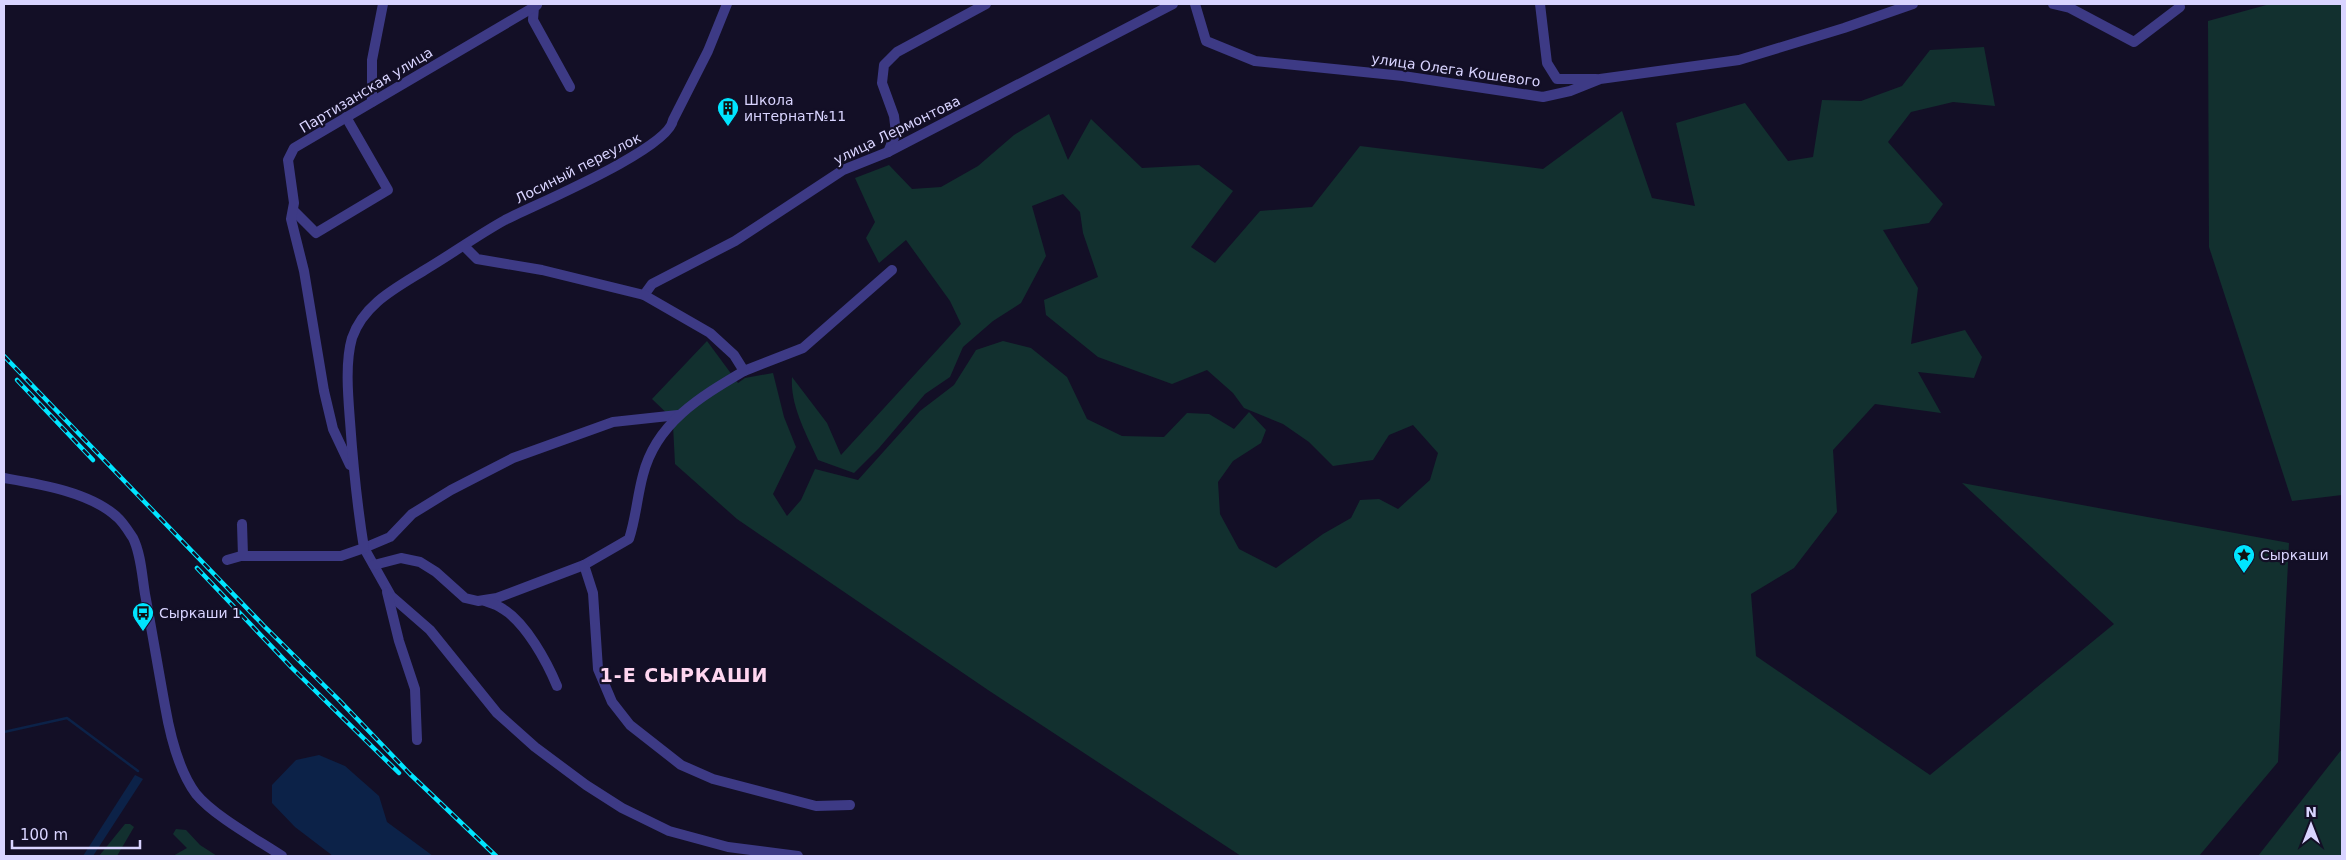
<svg xmlns="http://www.w3.org/2000/svg" width="2346" height="860" font-family="'DejaVu Sans',sans-serif">
	<style>
		.green { fill: #12302f }
		.water { fill: #0c2248 }
		.lines { fill: none; stroke-linecap: round; stroke-linejoin: round }
		.stream { stroke: #0c2248; stroke-width: 2.5 }
		.minor { stroke: #3d3a85; stroke-width: 10 }
		.rail-casing { stroke: #00e5ff; stroke-width: 4.5 }
		.rail { stroke: #130f26; stroke-width: 2.5; stroke-dasharray: 8; stroke-linecap: butt }
		.labels { text-anchor: middle; dominant-baseline: central; stroke-width: 4.5; stroke-linejoin: round; paint-order: stroke }
		.street-label { font-size: 14px; fill: #d9d4ff; stroke: #130f26 }
		.poi-label { font-size: 14px; fill: #d9d4ff; stroke: #130f26; text-anchor: start }
		.district-label { font-size: 19px; font-weight: bold; letter-spacing: 1px; fill: #ffd6f0; stroke: #130f26 }
	</style>
	<rect width="100%" height="100%" fill="#130f26"/>
	<g class="green">
		<path d="M2270 4H2342V495L2292 501 2209 247 2208 21Z"/>
		<path d="M1984 47 1995 106 1953 102 1911 112 1888 142 1943 204 1929 223 1883 230 1918 288 1911 344 1965 330 1982 357 1974 378 1918 372 1941 413 1875 404 1833 450 1837 512 1794 568 1751 594 1756 656 1930 775 2114 624 1962 483 2289 543 2278 762 2199 856H1241L988 690 737 519 675 464 673 425 676 422 652 399 707 341 738 383 745 378 773 373 784 417 796 447 773 494 787 516 801 500 815 469 858 480 920 411 954 385 976 350 1003 341 1031 348 1067 377 1087 419 1122 436 1164 437 1187 413 1209 414 1234 429 1249 412 1266 430 1261 443 1233 461 1218 482 1220 514 1239 549 1276 568 1323 534 1351 518 1360 500 1379 499 1398 509 1430 480 1438 453 1413 425 1389 435 1373 460 1333 466 1309 442 1283 424 1244 408 1233 393 1207 370 1172 384 1098 357 1046 315 1044 300 1098 277 1083 233 1080 212 1063 194 1032 206 1046 256 1021 303 993 321 963 347 950 377 925 394 879 448 854 473 818 460C807 435 790 406 792 377L827 423 841 455 961 324 950 301 906 240 879 263 866 238 875 222 855 178 889 165 912 189 941 187 978 166 1014 135 1049 114 1068 160 1091 119 1142 168 1199 165 1233 191 1191 247 1215 263 1260 211 1312 207 1360 146 1543 169 1622 111 1652 198 1695 206 1676 123 1745 103 1788 161 1813 157 1822 100 1861 101 1902 86 1930 50Z"/>
		<path d="M2342 749V856H2258Z"/>
		<path d="M125 824H130L134 827 117 856H99Z"/>
		<path d="M176 829 186 830 200 845 217 856H173L187 848 173 834Z"/>
	</g>
	<g class="water">
		<path d="M319 755 345 766 379 796 387 822 433 856H333L295 827 272 803V785L296 760Z"/>
		<path d="M135 775 143 779 93 856H83Z"/>
	</g>
	<g class="lines">
		<path class="stream" d="M4 732 67 718 138 771"/>
		<g class="minor">
			<path d="M1195 4 1206 41 1255 61 1403 76 1543 97 1570 91 1600 79 1739 60 1844 28 1913 4"/>
			<path d="M1540 4 1547 63 1557 79H1596"/>
			<path d="M2053 4 2070 8 2134 42 2180 7 2179 4"/>
			<path d="M537 5 534 7 533 20 570 87"/>
			<path d="M372 102V60L383 4"/>
			<path d="M888 152 896 133 894 116 882 83 884 65 897 52 986 4"/>
			<path d="M293 210 316 233 388 190 346 117"/>
			<path d="M644 295 652 284 735 241 843 170 888 152 1173 4"/>
			<path d="M744 371 803 348 892 270"/>
			<path d="M678 415 613 422 513 458 451 490 412 514 390 537 364 548 391 596 430 630 497 713 535 747 586 785 622 808 669 831 728 847 798 856"/>
			<path d="M350 465 333 429 324 391 304 271 291 219 294 203 288 160 294 148 534 7"/>
			<path d="M4 478C39 484 90 492 117 517 123 522 129 532 133 538 141 554 142 576 145 594 152 631 158 668 165 706 170 735 178 770 196 794 214 816 258 840 282 856"/>
			<path d="M242 524 243 556"/>
			<path d="M227 560 241 556H341L364 548C357 505 353 464 350 421 348 396 345 362 352 338 364 303 398 287 428 268 453 253 478 235 505 220 534 205 669 149 673 120L708 51 727 4"/>
			<path d="M374 565 401 558 420 562 436 572 465 598 478 601 497 598 584 565 629 539C636 518 637 497 643 475 656 423 700 397 744 371L734 355 710 333 644 295 542 270 477 259 464 246"/>
			<path d="M584 565 593 593 598 669 612 702 630 725 681 765 713 779 816 806 850 805"/>
			<path d="M387 592 399 641 415 689 417 740"/>
			<path d="M485 601C491 603 498 605 503 609 526 623 547 662 557 686"/>
		</g>
		<g class="rail-casing">
			<g id="rail">
				<path d="M4 356 264 626 340 701 410 774 496 856"/>
				<path d="M17 380 93 460"/>
				<path d="M197 568 292 668 399 773"/>
			</g>
		</g>
		<use href="#rail" class="rail"/>
	</g>
	<defs>
		<g id="building-pin" transform="scale(1.125)"><path d="M0 17L-7.5 6A9.5 9.5 0 1 1 7.5 6Z" fill="#00e5ff" stroke="#130f26"/><path d="M-4-6H4V6H1V3H-1V6H-4ZM-2.5-4.3h1.7v1.8h-1.7ZM.8-4.3h1.7v1.8H.8ZM-2.5-1h1.7V.8h-1.7ZM.8-1h1.7V.8H.8Z" fill="#111"/></g>
		<g id="sight-pin" transform="scale(1.125)"><path d="M0 17L-7.5 6A9.5 9.5 0 1 1 7.5 6Z" fill="#00e5ff" stroke="#130f26"/><path d="M0-6L1.8-2.2L6-1.7L2.9 1.2L3.7 5.4L0 3.3L-3.7 5.4L-2.9 1.2L-6-1.7L-1.8-2.2Z" fill="#111"/></g>
		<g id="bus-pin" transform="scale(1.125)"><path d="M0 17L-7.5 6A9.5 9.5 0 1 1 7.5 6Z" fill="#00e5ff" stroke="#130f26"/><path d="M-5-6H5V4H4V6H2V4H-2V6H-4V4H-5ZM-3.5-4V0h7V-4ZM-3.5 1.2v1.5H-2V1.2ZM2 1.2v1.5H3.5V1.2Z" fill="#111"/></g>
	</defs>
	<g fill-rule="evenodd">
		<use href="#building-pin" x="728" y="108"/>
		<use href="#sight-pin" x="2244" y="555"/>
		<use href="#bus-pin" x="143" y="613"/>
	</g>
	<g class="labels">
		<g class="street-label">
			<text transform="translate(1456 70) rotate(8)">улица Олега Кошевого</text>
			<text transform="translate(366 90) rotate(-31)">Партизанская улица</text>
			<text transform="translate(897 130) rotate(-26)">улица Лермонтова</text>
			<text transform="translate(578 168) rotate(-27)">Лосиный переулок</text>
		</g>
		<g class="poi-label">
			<text x="744" y="100">Школа<tspan x="744" dy="16">интернат№11</tspan></text>
			<text x="2260" y="555">Сыркаши</text>
			<text x="159" y="613">Сыркаши 1</text>
		</g>
		<g class="district-label">
			<text x="684" y="675">1-Е СЫРКАШИ</text>
		</g>
	</g>
	<rect width="2346" height="860" fill="none" stroke="#d9d4ff" stroke-width="10"/>
	<g transform="translate(2311 825)" stroke="#130f26" stroke-width="4" paint-order="stroke">
	<path d="M0-4L9 19L0 12L-9 19Z" fill="#d9d4ff"/>
	<text y="-8" font-size="14" font-weight="bold" text-anchor="middle" fill="#d9d4ff">N</text>
	</g>
	<path d="M12 840v8h128v-8" fill="none" stroke="#d9d4ff" stroke-width="2.5"/>
	<text x="20" y="840" font-size="15" fill="#d9d4ff" stroke="#130f26" stroke-width="4" paint-order="stroke">100 m</text>
</svg>
